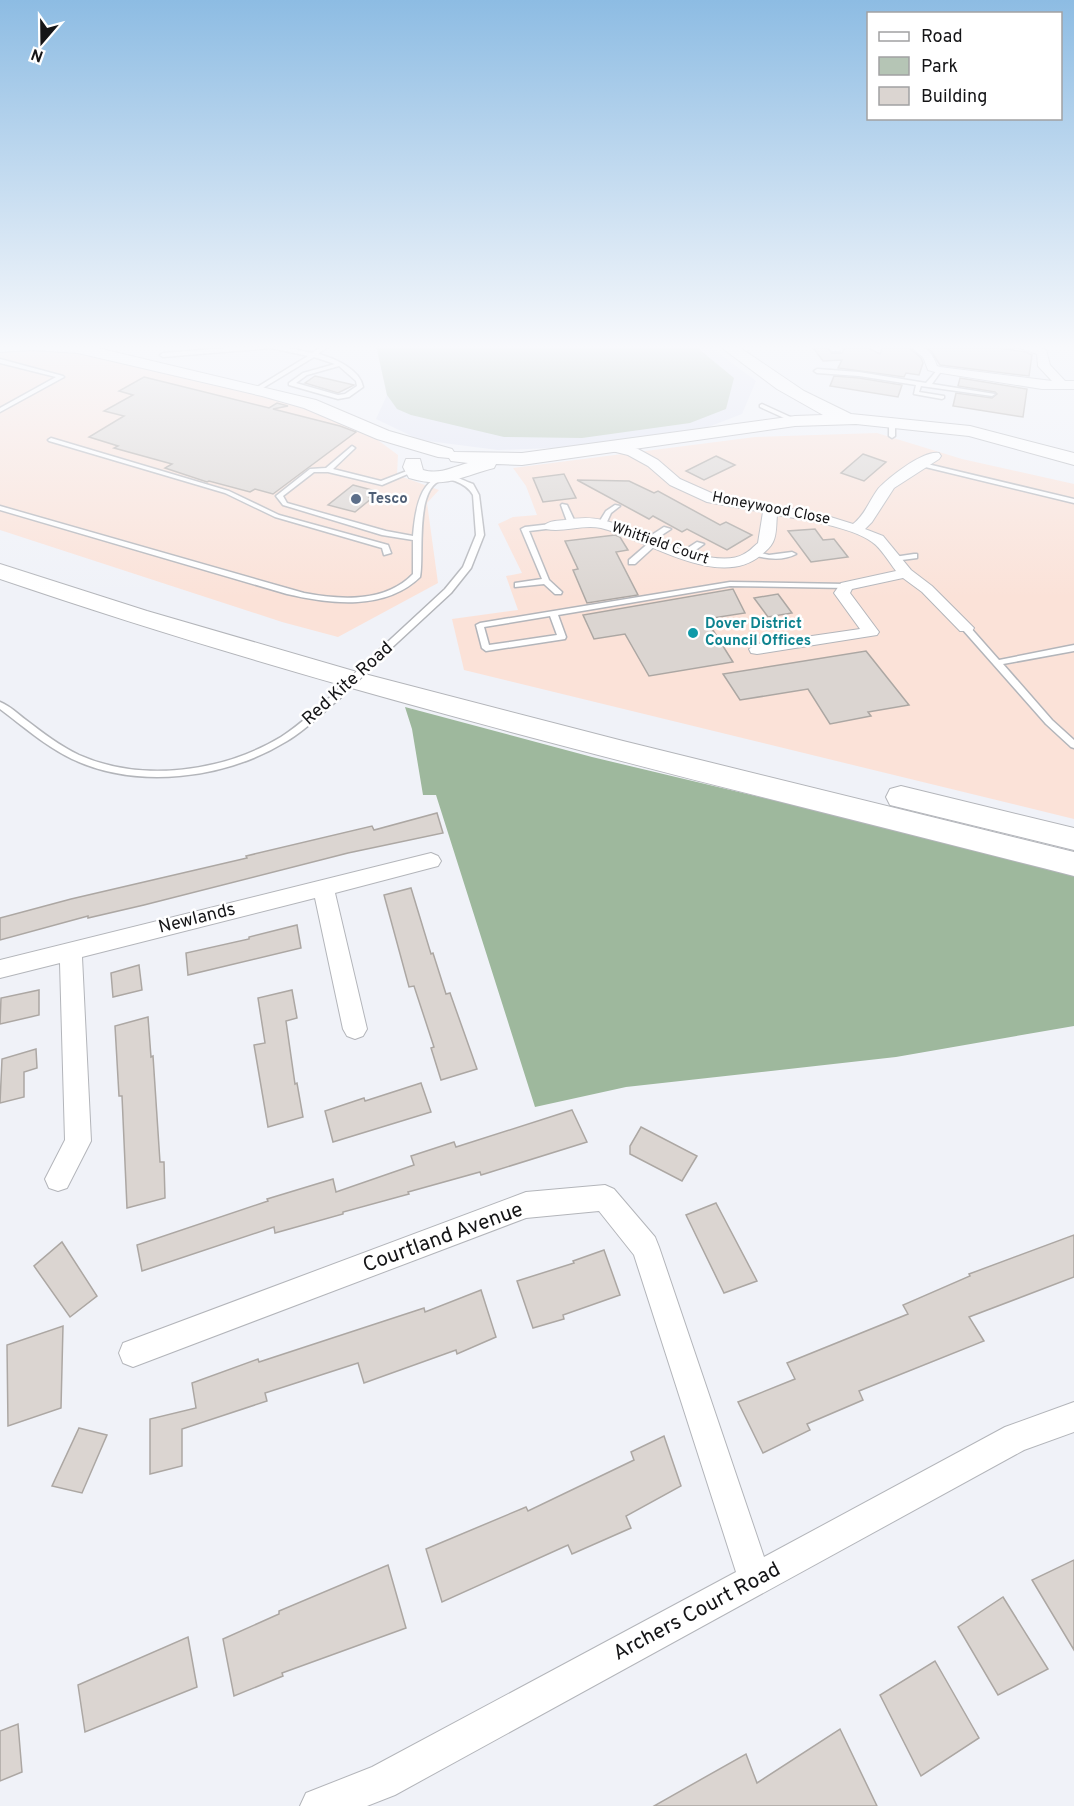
<svg xmlns="http://www.w3.org/2000/svg" width="1074" height="1806" font-family="Overpass,sans-serif">
	<style>
		.commercial { fill: #fbe2d8 }
		.built { fill: #e2e5f3 }
		.green { fill: #b5c5b5 }
		.forest { fill: #9eb89d }
		.building { fill: #dbd5d1; stroke: #aca7a3; stroke-width: 1.5 }
		.lines { fill: none; stroke-linecap: round; stroke-linejoin: round }
		.lane-casing { stroke: #b3b5ba; stroke-width: 3 }
		.street-casing { stroke: #b3b5ba; stroke-width: 2 }
		.secondary-casing { stroke: #b3b5ba; stroke-width: 2 }
		.highway-casing { stroke: #b3b5ba; stroke-width: 2 }
		.lane { fill: #fff; fill-rule: evenodd }
		.street { fill: #fff; fill-rule: evenodd }
		.secondary { fill: #fff; fill-rule: evenodd }
		.highway { fill: #fff; fill-rule: evenodd }
		.lane-bridge-casing { stroke: #b3b5ba; stroke-width: 10; stroke-linecap: butt }
		.lane-bridge { stroke: #fff; stroke-width: 8 }
		.service-dot { fill: #5c6f8a; stroke: #fff; stroke-width: 2 }
		.culture-dot { fill: #0f9aa8; stroke: #fff; stroke-width: 2 }
		.labels { text-anchor: middle; dominant-baseline: central; stroke-width: 5; stroke-linejoin: round; paint-order: stroke }
		.far-service-label { font-size: 15px; font-weight: bold; fill: #4e5e75; stroke: #fff; text-anchor: start }
		.far-street-label { font-size: 15px; fill: #151517; stroke: #fff }
		.far-culture-label { font-size: 15px; font-weight: bold; fill: #0d838f; stroke: #fff; text-anchor: start }
		.street-label { font-size: 18px; fill: #151517; stroke: #fff }
		.near-street-label { font-size: 21px; fill: #151517; stroke: #fff }
	</style>
	<rect width="100%" height="100%" fill="#f0f2f8"/>
	<g class="commercial">
		<path d="M57 346 266 392 352 421 398 455 397 475 439 490 427 503 438 583 338 637 282 622 0 530V348Z"/>
		<path d="M877 433 962 459 1074 484V819L464 670 452 619 518 610 506 576 522 573 498 524 513 517 537 515 526 486 513 468 755 437Z"/>
	</g>
	<path class="built" d="M376 345H708L756 381 742 414 703 429 579 447 498 450 420 440 376 419 387 395Z"/>
	<path class="green" d="M376 345H694L734 378 726 409 690 423 582 438 504 437 411 415 397 409 387 395Z"/>
	<path class="forest" d="M405 707 592 757 1074 872V1026L896 1057 626 1087 535 1107 436 795H423L412 729Z"/>
	<g class="building">
		<path d="M811 345H825L832 353H842L844 349 842 345H868V348L880 354 883 345H906L921 358 923 363 919 375 906 373 904 377 838 368 842 360 823 361Z"/>
		<path d="M922 345H979L1026 352 1032 355 1029 376 940 365 931 351Z"/>
		<path d="M315 376 354 385 338 393 305 383Z"/>
		<path d="M834 376 859 378 902 385 898 397 830 386Z"/>
		<path d="M144 377 269 408 277 403 288 406 273 409 340 426 356 432 273 494 255 489 250 492 209 481 207 482 165 468 172 464 114 448 118 446 89 437 124 416 104 411 133 395 119 391Z"/>
		<path d="M960 378 1027 389 1023 417 953 406 956 393 992 398 997 394 995 392 958 386Z"/>
		<path d="M863 454 886 462 864 481 841 473Z"/>
		<path d="M716 456 735 465 704 480 686 471Z"/>
		<path d="M564 474 576 498 543 502 533 478Z"/>
		<path d="M577 480 629 481 654 493 658 491 720 525 726 522 752 535 727 550 687 529 682 532 653 516 649 519Z"/>
		<path d="M353 485 376 491 369 497 372 498 355 512 328 505Z"/>
		<path d="M815 529 823 540 834 539 848 557 811 562 788 531Z"/>
		<path d="M615 535 620 537 628 550 616 552 638 595 587 603 573 570 578 569 565 541Z"/>
		<path d="M733 589 745 613 706 619 733 662 649 676 625 634 594 639 583 615Z"/>
		<path d="M778 594 792 613 768 617 754 598Z"/>
		<path d="M866 651 909 705 868 712 871 716 830 724 808 689 740 700 723 674Z"/>
		<path d="M437 813 443 833 348 853 144 905 88 918V916L0 940V918L71 899 247 858 246 856 372 826 374 830Z"/>
		<path d="M411 888 431 954 433 953 446 994 450 993 477 1069 441 1080 431 1048 434 1047 414 986 409 987 384 895Z"/>
		<path d="M297 925 301 948 188 975 186 953 249 939V937Z"/>
		<path d="M139 965 142 990 113 997 111 973Z"/>
		<path d="M39 990V1015L0 1024 1 998Z"/>
		<path d="M292 990 297 1018 286 1021 295 1084 297 1083 303 1117 268 1127 254 1045 265 1043 258 998Z"/>
		<path d="M148 1017 151 1057 153 1056 160 1162H164L165 1198 127 1208 122 1096H119L115 1026Z"/>
		<path d="M36 1049 37 1068 24 1072V1097L0 1103 2 1059Z"/>
		<path d="M421 1083 431 1112 333 1142 325 1111 364 1098 365 1101Z"/>
		<path d="M572 1110 587 1142 481 1175 480 1172 408 1192 409 1194 343 1212V1214L275 1233 274 1227 142 1271 137 1245 268 1201 267 1199 333 1179 336 1192 414 1165 411 1156 454 1142 456 1147Z"/>
		<path d="M641 1127 697 1156 682 1181 630 1154V1146Z"/>
		<path d="M716 1203 757 1281 724 1293 686 1215Z"/>
		<path d="M1074 1235V1277L969 1317 984 1341 859 1391 863 1400 807 1424 810 1430 763 1453 738 1402 795 1379 787 1363 908 1314 903 1305 970 1276 969 1274Z"/>
		<path d="M62 1242 97 1296 70 1317 34 1266Z"/>
		<path d="M604 1250 620 1295 563 1315 564 1319 533 1328 517 1281 574 1263 573 1261Z"/>
		<path d="M481 1290 496 1337 457 1354 456 1350 364 1383 358 1363 265 1393 267 1401 182 1429V1466L150 1474V1419L196 1408 192 1383 258 1359 259 1362 424 1308 425 1312Z"/>
		<path d="M63 1326 61 1408 8 1426 7 1345Z"/>
		<path d="M79 1428 107 1435 82 1493 52 1486Z"/>
		<path d="M664 1436 681 1486 626 1516 631 1528 572 1554 568 1545 442 1602 426 1549 526 1507 528 1511 634 1460 631 1452Z"/>
		<path d="M1074 1560V1650L1032 1580Z"/>
		<path d="M388 1565 406 1628 282 1673 283 1676 234 1696 223 1639 279 1614V1611Z"/>
		<path d="M1003 1597 1048 1669 998 1695 958 1627Z"/>
		<path d="M188 1637 197 1687 85 1732 78 1685Z"/>
		<path d="M935 1661 979 1738 921 1776 880 1695Z"/>
		<path d="M18 1724 22 1772 0 1781V1731Z"/>
		<path d="M840 1729 877 1806H654L746 1754 757 1783Z"/>
	</g>
	<g class="lines">
		<g class="lane-casing">
			<g id="lane">
				<path d="M264 345H274L312 353 324 345H331L318 354C334 358 360 369 363 387L349 397 338 399 289 385V383L303 373 335 364 314 357 258 391H254V389L308 356 271 348 163 357 160 355 163 353ZM339 366 356 381 357 386 345 394 338 395 296 383 307 375Z"/>
				<path d="M0 359 63 376 64 377 0 412V408L56 377 0 363Z"/>
				<path d="M939 368 942 370 932 384 995 394 992 396 921 386 919 392 944 396V398L942 399 914 394 916 385 859 376 817 373 814 371 817 369 859 372 926 383Z"/>
				<path d="M762 404 797 420 798 421 793 422 760 407V405Z"/>
				<path d="M892 419 895 421V436L892 438 889 436V421Z"/>
				<path d="M51 438 229 491 279 515 388 545 391 553 384 555 382 548 275 517 225 493 49 441 48 440Z"/>
				<path d="M352 446 355 448 354 449 333 469 381 481 412 469 417 470 382 485 328 472H314L283 496 287 503 386 531 413 536C415 513 419 473 451 476 459 477 466 482 473 484L479 495 484 535 471 568 451 593 385 654H379V650L445 589 463 567 476 535 473 495C469 488 463 484 455 481 411 468 425 556 420 577 385 611 330 604 287 594L0 510V506L304 593C340 600 385 603 413 574V540L382 535 283 505 276 496 310 469 326 468Z"/>
				<path d="M919 462 1074 499V503L917 465 916 464Z"/>
				<path d="M562 504 567 505 576 524 575 526 568 524 561 505Z"/>
				<path d="M615 505 620 506 611 513 605 526H599L598 524 606 511Z"/>
				<path d="M551 524 555 526 554 528 529 531 549 580 562 592 561 594H555L544 584 515 587V583L542 579 521 529 525 527Z"/>
				<path d="M664 527 671 529 651 542 644 540Z"/>
				<path d="M651 541 658 543 635 564H629V560Z"/>
				<path d="M697 542 704 544 686 557H680V553Z"/>
				<path d="M753 551 769 555 792 552 796 554C783 561 767 559 753 555Z"/>
				<path d="M914 554H917V558L894 561 890 559 894 557Z"/>
				<path d="M730 582 846 584 850 586 846 588 730 586 558 615 566 637 565 639 486 651 482 648 476 625 480 623ZM550 616 557 635 489 645 484 627Z"/>
				<path d="M963 626H969L999 660 1074 645V651L1003 664 1052 720 1074 740V748L1071 747 1046 724 963 630Z"/>
				<path d="M337 693 340 694V698C322 713 307 729 287 741 225 779 138 790 72 759 45 746 23 726 0 709V702C10 706 18 714 26 720 43 733 60 746 79 755 142 783 223 772 281 737 301 724 316 709 334 694Z"/>
			</g>
		</g>
		<g class="street-casing">
			<g id="street">
				<path d="M827 345H839L842 349 840 351H832Z"/>
				<path d="M908 345C924 345 932 351 937 366L940 367 1052 381 1038 366 1037 354 1024 349 1007 347 1005 345H1033L1046 350 1050 365 1065 381H1074V389H1042L935 372 928 370 923 357Z"/>
				<path d="M609 442 638 449 658 460 680 479 716 495 824 515 853 524C865 515 869 501 878 489 888 478 923 450 939 453L941 456 939 459 894 488 872 522 865 529 883 536 911 570 932 586 974 628 972 631H960L922 592 903 578 852 589 850 593 879 632 877 635 757 654 751 653 749 649 757 644 860 629 834 593 841 583 896 571C889 562 881 548 872 542 852 527 801 519 777 515 776 524 777 534 773 542 770 548 766 551 761 555 719 591 645 539 601 528 582 524 563 533 546 529L544 526C549 520 558 521 565 520 577 518 590 517 602 520 637 527 712 573 744 554 749 552 754 546 758 543L763 512 707 502 670 485 648 466 628 455 604 449 603 446 604 443Z"/>
				<path d="M431 853 438 856 441 861 438 866 335 893 367 1029 363 1036 355 1039 347 1036 343 1029 315 898 82 957 91 1141 67 1188 58 1191 49 1188 45 1179 65 1140 60 963 0 978V960Z"/>
				<path d="M605 1185 614 1189 655 1237 659 1247 764 1557 1005 1427 1074 1402V1432L1024 1450 395 1795 367 1806H300L306 1793 372 1767 736 1572 634 1255 599 1211 526 1218 133 1367 123 1363 119 1353 123 1343 526 1192Z"/>
			</g>
		</g>
		<g class="secondary-casing">
			<path id="secondary" d="M0 345H85L316 400 389 431 452 449 454 452 522 453 795 416 823 415 777 389 718 345H736L804 391 851 414 970 426 1074 453V465L969 436 856 424 795 426 522 465 496 464 494 468C458 477 447 489 409 478L403 467 406 459H420L423 470C440 475 452 467 468 463L451 461 449 458 438 457 377 439 304 408 262 396 78 353 32 350 0 352Z"/>
		</g>
		<g class="highway-casing">
			<g id="highway">
				<path d="M0 564 147 611 357 672 623 741 1074 852V876C714 784 351 699 0 579Z"/>
				<path d="M901 786 1074 828V850L890 805 886 797 890 789Z"/>
			</g>
		</g>
		<use href="#lane" class="lane"/>
		<use href="#street" class="street"/>
		<use href="#secondary" class="secondary"/>
		<use href="#highway" class="highway"/>
		<g class="lane-bridge-casing">
			<path id="lane-bridge" d="M337 696 382 652"/>
		</g>
		<use href="#lane-bridge" class="lane-bridge"/>
	</g>
	<linearGradient id="sky" x2="0" y2="1"><stop stop-color="#8dbce3"/><stop offset="0.58" stop-color="#f8f9fc"/><stop offset="1" stop-color="#f8f9fc" stop-opacity="0"/></linearGradient>
	<rect width="1074" height="598" fill="url(#sky)"/>
	<circle class="service-dot" cx="356" cy="499" r="6"/>
	<circle class="culture-dot" cx="693" cy="633" r="6"/>
	<g class="labels">
		<g class="far-service-label">
			<text x="368" y="499">Tesco</text>
		</g>
		<g class="far-street-label">
			<text transform="translate(771 509) rotate(11)">Honeywood Close</text>
			<text transform="translate(660 544) rotate(19)">Whitfield Court</text>
		</g>
		<g class="far-culture-label">
			<text x="705" y="624">Dover District<tspan x="705" dy="17">Council Offices</tspan></text>
		</g>
		<g class="street-label">
			<text transform="translate(348 684) rotate(-42)">Red Kite Road</text>
			<text transform="translate(197 919) rotate(-14)">Newlands</text>
		</g>
		<g class="near-street-label">
			<text transform="translate(443 1238) rotate(-20)">Courtland Avenue</text>
			<text transform="translate(697 1612) rotate(-28)">Archers Court Road</text>
		</g>
	</g>
	<rect x="867" y="12" width="195" height="108" fill="#ffffff" stroke="#a1a1a2" stroke-width="1.5"/>
	<rect x="879" y="32" width="30" height="9" fill="#ffffff" stroke="#a1a1a2" stroke-width="1.5"/>
	<text x="921" y="42" font-size="18" fill="#151517">Road</text>
	<rect x="879" y="57" width="30" height="18" fill="#b5c5b5" stroke="#a1a1a2" stroke-width="1.5"/>
	<text x="921" y="72" font-size="18" fill="#151517">Park</text>
	<rect x="879" y="87" width="30" height="18" fill="#dbd5d1" stroke="#a1a1a2" stroke-width="1.5"/>
	<text x="921" y="102" font-size="18" fill="#151517">Building</text>
	<g transform="translate(42 42) rotate(200)" stroke="#ffffff" stroke-width="4.5" paint-order="stroke">
	<path d="M0-4.5L10 22L0 15L-10 22Z" fill="#151517"/>
	<text y="-9" font-size="16" font-weight="bold" text-anchor="middle" fill="#151517">N</text>
	</g>
</svg>
